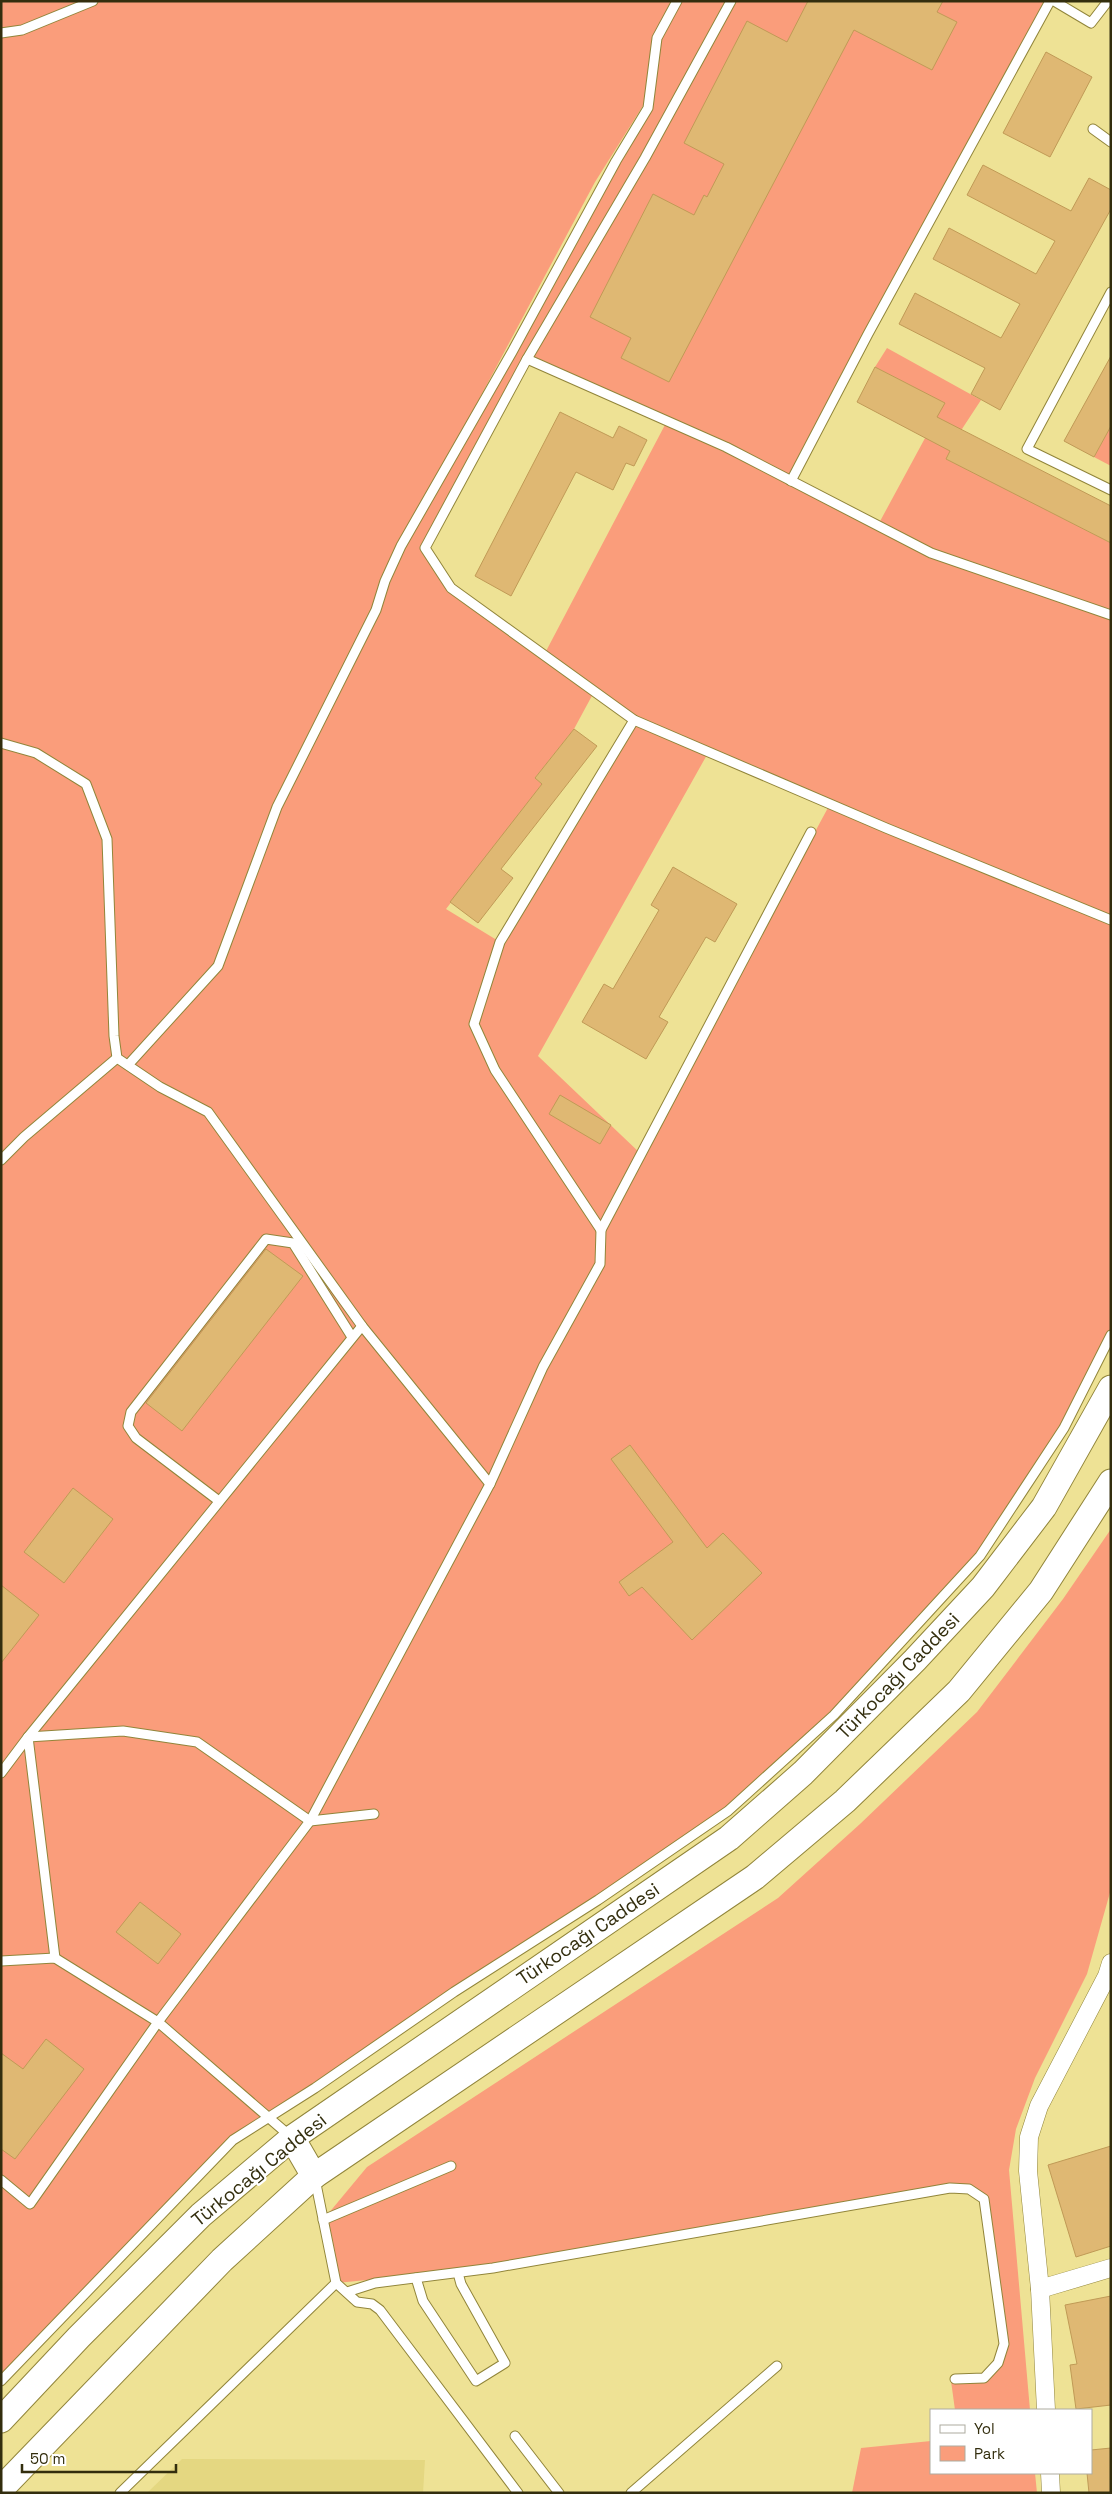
<svg xmlns="http://www.w3.org/2000/svg" width="1112" height="2494" font-family="'Space Grotesk',sans-serif">
	<style>
		.built { fill: #e4d781 }
		.green { fill: #fa9d7b; fill-rule: evenodd }
		.building { fill: #dfb873; stroke: #c09a56 }
		.lines { fill: none; stroke-linecap: round; stroke-linejoin: round }
		.lane-casing { stroke: #91853a; stroke-width: 11 }
		.street-casing { stroke: #91853a; stroke-width: 19 }
		.secondary-casing { stroke: #91853a; stroke-width: 27 }
		.lane { stroke: #fff; stroke-width: 9 }
		.street { stroke: #fff; stroke-width: 18 }
		.secondary { stroke: #fff; stroke-width: 25 }
		.labels { text-anchor: middle; dominant-baseline: central; stroke-width: 4.5; stroke-linejoin: round; paint-order: stroke }
		.street-label { font-size: 19px; fill: #332e0e; stroke: #fff }
	</style>
	<rect width="100%" height="100%" fill="#eee295"/>
	<path class="built" d="M182 2459 425 2460 423 2493H147Z"/>
	<g class="green">
		<path d="M1 1H1050L791 481 878 525 944 403 875 367 887 348 981 400 962 429 947 459 1111 543V1335L1064 1428 980 1556 834 1715 728 1811 233 2140 1 2381ZM646 101 647 111 412 525 595 182ZM527 359 667 421 544 655 451 588 425 548ZM594 692 634 721 500 942 446 909 542 784 535 778 574 729ZM708 753 830 804 640 1157 641 1154 538 1056Z"/>
		<path d="M1111 426V466L1094 457Z"/>
		<path d="M1111 1529V1889L1087 1974 1035 2078 1016 2129 1009 2170 1030 2410H955L951 2381 984 2378 1004 2344 984 2200 969 2189 493 2268 336 2283 323 2220 367 2167 778 1898 860 1824 977 1712 1063 1599Z"/>
		<path d="M931 2441V2473H1035L1037 2493H852L861 2448Z"/>
	</g>
	<g class="building">
		<path d="M808 1H943L937 12 957 22 932 70 854 30 669 382 621 358 631 338 590 317 653 194 694 215 704 195 707 197 724 164 684 143 747 21 787 42Z"/>
		<path d="M1046 52 1092 77 1050 157 1003 133Z"/>
		<path d="M983 165 1071 211 1089 178 1111 190V209L1000 410 971 394 985 368 899 324 915 293 1001 338 1020 304 933 259 949 228 1036 274 1055 241 967 195Z"/>
		<path d="M1111 356V426L1094 457 1064 441Z"/>
		<path d="M875 367 945 403 937 417 1111 506V543L946 459 950 451 857 402Z"/>
		<path d="M560 412 613 438 619 426 647 440 634 466 626 463 613 490 576 472 511 596 475 576Z"/>
		<path d="M574 729 597 746 501 869 513 878 478 923 450 902 542 784 535 778Z"/>
		<path d="M673 867 737 904 715 942 706 937 659 1017 668 1022 646 1059 582 1022 604 984 613 989 659 910 651 905Z"/>
		<path d="M560 1095 611 1125 600 1144 549 1114Z"/>
		<path d="M266 1249 303 1276 182 1431 146 1403Z"/>
		<path d="M630 1445 707 1548 723 1533 762 1573 692 1640 642 1587 629 1596 619 1582 673 1542 611 1459Z"/>
		<path d="M73 1488 113 1519 64 1583 24 1552Z"/>
		<path d="M1 1585 39 1615 1 1663Z"/>
		<path d="M140 1902 181 1934 158 1964 116 1932Z"/>
		<path d="M46 2039 84 2069 15 2159 1 2149V2053L23 2069Z"/>
		<path d="M1111 2146V2246L1076 2257 1048 2165Z"/>
		<path d="M1111 2296V2405L1076 2409 1070 2365 1077 2364 1065 2305Z"/>
		<path d="M1111 2448V2493H1089L1087 2473H1091V2450Z"/>
	</g>
	<g class="lines">
		<g class="lane-casing">
			<g id="lane">
				<path d="M731 1 645 158 527 359 425 548 451 588 634 720 886 828 1111 920"/>
				<path d="M1054 1 1091 23 1108 1"/>
				<path d="M1 33 22 30 93 1"/>
				<path d="M1093 129 1111 142"/>
				<path d="M1111 292 1027 449 1111 490"/>
				<path d="M527 359 726 447 931 553 1111 615"/>
				<path d="M791 481 868 334 1050 1"/>
				<path d="M1 743 36 753 86 784 107 839 114 1036 117 1058 160 1087 208 1112 362 1326 490 1484"/>
				<path d="M128 1065 218 966 277 807 376 610 385 581 401 546 512 352 616 161 648 108 657 38 677 1"/>
				<path d="M1 1160 24 1137 117 1058"/>
				<path d="M601 1230 495 1070 474 1024 500 942 634 720"/>
				<path d="M219 1501 136 1438 128 1426 131 1412 266 1239 293 1243 352 1337"/>
				<path d="M1 1773 28 1737 362 1326"/>
				<path d="M55 1958 28 1737 123 1731 197 1742 310 1821 374 1814"/>
				<path d="M1 1961 55 1958 158 2022 290 2136"/>
				<path d="M315 2179 336 2283 357 2302 372 2304 380 2310 518 2493"/>
				<path d="M1 2180 30 2204 158 2022 310 1821 490 1484 543 1367 600 1264 601 1230 811 832"/>
				<path d="M323 2220 451 2166"/>
				<path d="M416 2278 423 2301 476 2381 505 2363 461 2284 458 2273"/>
				<path d="M347 2292 375 2283 493 2268 950 2188 969 2189 984 2199 1004 2344 998 2363 984 2378 955 2379"/>
				<path d="M1 2381 233 2140 315 2088 454 1992 598 1900 728 1811 834 1715 980 1556 1064 1428 1111 1335"/>
				<path d="M515 2436 559 2493"/>
				<path d="M120 2493 336 2283"/>
				<path d="M631 2493 777 2366"/>
			</g>
		</g>
		<g class="street-casing">
			<g id="street">
				<path d="M1040 2289 1111 2268"/>
				<path d="M1046 2410 1040 2289 1028 2171 1029 2137 1039 2106 1107 1976 1111 1963"/>
				<path d="M1050 2473 1051 2493"/>
			</g>
		</g>
		<g class="secondary-casing">
			<g id="secondary">
				<path d="M292 2138 314 2176"/>
				<path d="M1 2420 79 2337 201 2215 292 2138 729 1838 803 1773 915 1660 983 1587 1044 1507 1111 1388"/>
				<path d="M1 2489 222 2260 314 2176 755 1877 845 1801 959 1691 1041 1591 1111 1482"/>
			</g>
		</g>
		<use href="#lane" class="lane"/>
		<use href="#street" class="street"/>
		<use href="#secondary" class="secondary"/>
	</g>
	<g class="labels">
		<g class="street-label">
			<text transform="translate(898 1676) rotate(-46)">Türkocağı Caddesi</text>
			<text transform="translate(588 1934) rotate(-34)">Türkocağı Caddesi</text>
			<text transform="translate(259 2170) rotate(-39)">Türkocağı Caddesi</text>
		</g>
	</g>
	<rect width="1112" height="2494" fill="none" stroke="#332e0e" stroke-width="5"/>
	<rect x="930" y="2409" width="162" height="65" fill="#ffffff" stroke="#adab9f"/>
	<rect x="940" y="2425" width="25" height="8" fill="#ffffff" stroke="#adab9f"/>
	<text x="974" y="2434" font-size="15" fill="#332e0e">Yol</text>
	<rect x="940" y="2446" width="25" height="15" fill="#fa9d7b" stroke="#adab9f"/>
	<text x="974" y="2459" font-size="15" fill="#332e0e">Park</text>
	<path d="M22 2464v8h154v-8" fill="none" stroke="#332e0e" stroke-width="2.5"/>
	<text x="30" y="2464" font-size="15" fill="#332e0e" stroke="#ffffff" stroke-width="4" paint-order="stroke">50 m</text>
</svg>
